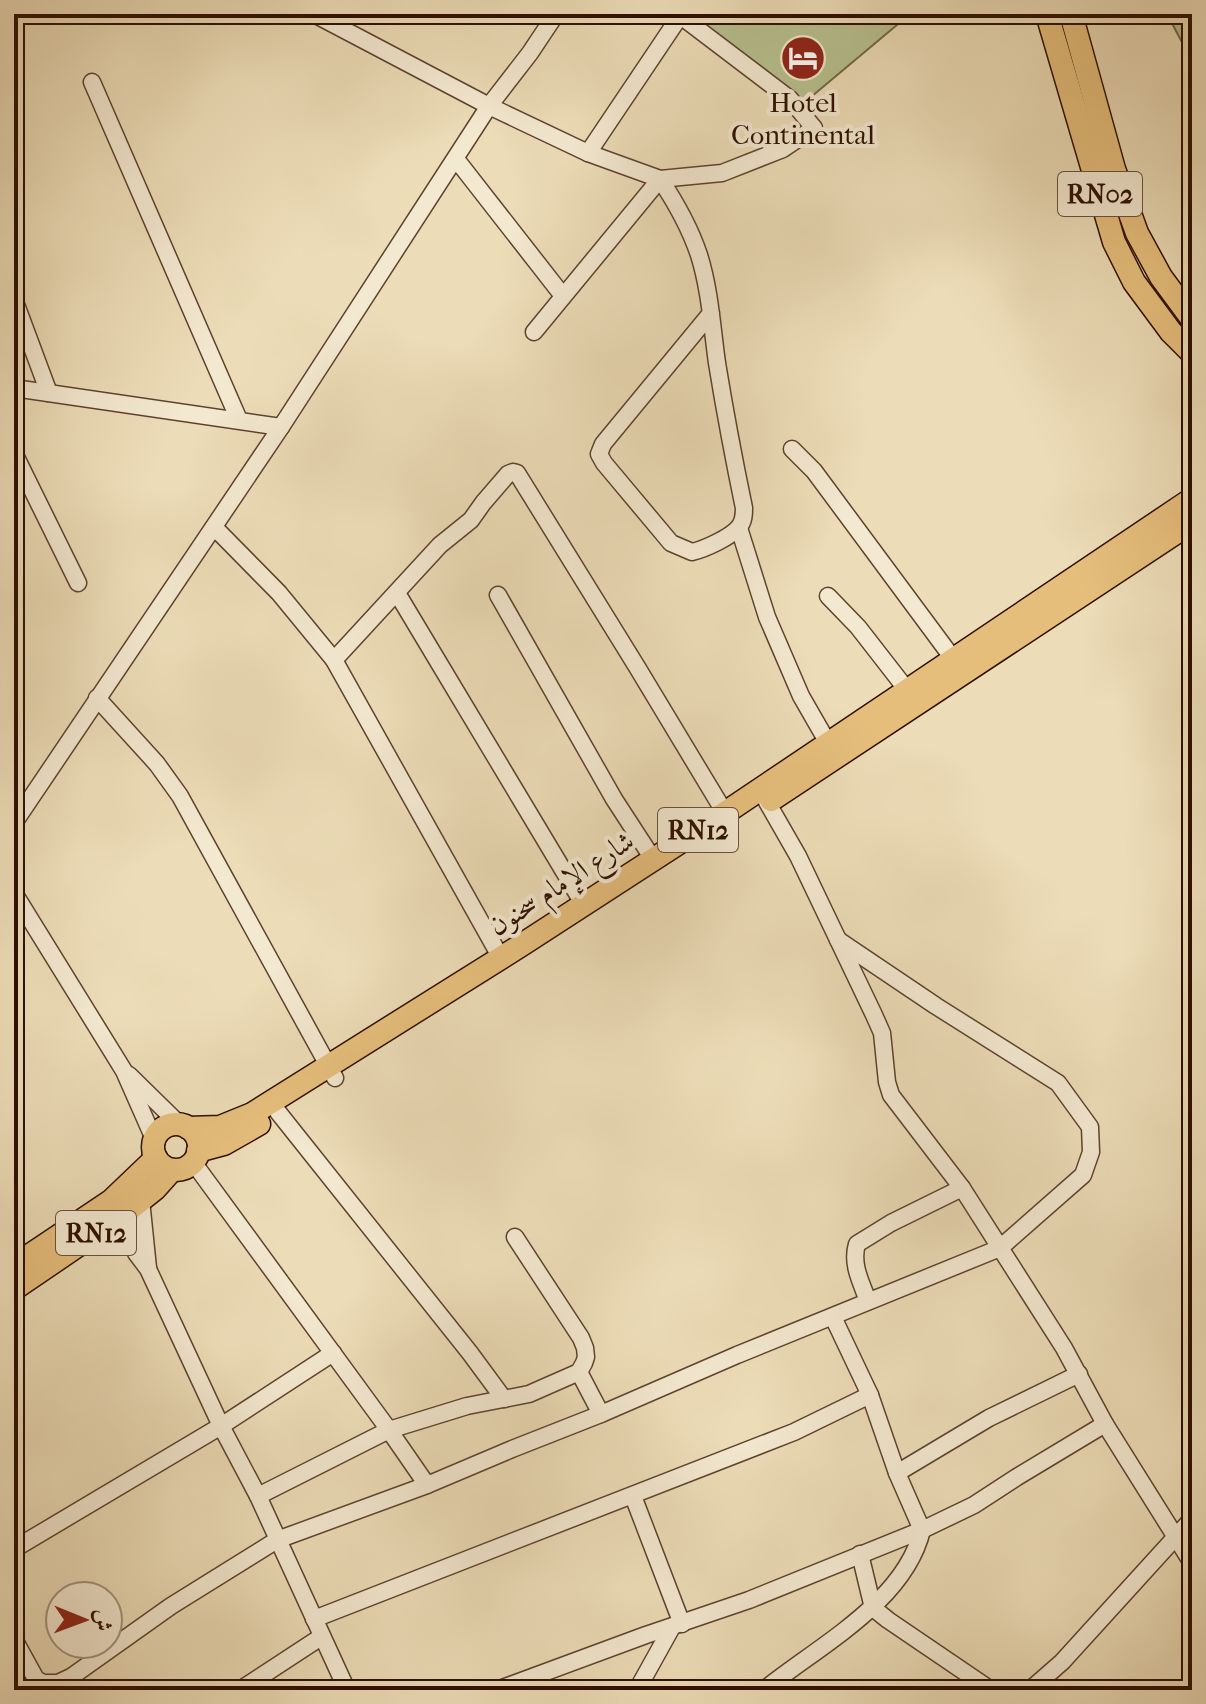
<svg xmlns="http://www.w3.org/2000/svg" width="1206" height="1704" font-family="'IM FELL French Canon',Amiri,serif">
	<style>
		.green { fill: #b7c08f; stroke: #726848; stroke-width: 2 }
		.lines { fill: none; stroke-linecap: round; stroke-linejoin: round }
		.stream { stroke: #6e7766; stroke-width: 5 }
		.minor-casing { stroke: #5d422e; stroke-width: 19 }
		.major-casing { stroke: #2d0f00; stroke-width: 25 }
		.minor { stroke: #f3e8d0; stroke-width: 16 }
		.major { stroke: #e6be7c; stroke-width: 22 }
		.labels { text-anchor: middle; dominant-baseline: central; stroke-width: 8; stroke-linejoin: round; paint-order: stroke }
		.shield { fill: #f3e8d0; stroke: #68503e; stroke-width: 2 }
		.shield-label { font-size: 26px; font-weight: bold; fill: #2d0f00 }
		.poi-label { font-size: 28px; fill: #2d0f00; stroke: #f3e8d0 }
		.street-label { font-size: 28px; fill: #2d0f00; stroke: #f3e8d0 }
	</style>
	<rect width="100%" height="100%" fill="#ecdcb7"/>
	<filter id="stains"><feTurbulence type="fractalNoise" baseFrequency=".0025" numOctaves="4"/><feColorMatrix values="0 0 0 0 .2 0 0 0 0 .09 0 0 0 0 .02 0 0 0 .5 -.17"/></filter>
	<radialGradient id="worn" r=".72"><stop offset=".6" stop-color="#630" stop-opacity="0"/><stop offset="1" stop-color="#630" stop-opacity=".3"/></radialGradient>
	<g class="green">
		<path d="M691 14H910L805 102Z"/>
		<path d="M1167 14H1192V61Z"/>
	</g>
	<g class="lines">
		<path class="stream" d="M1187 686 1192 698"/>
		<g class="minor-casing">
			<g id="minor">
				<path d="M314 14 489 106 588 153 660 179 722 173 783 149 814 128 790 99 678 14"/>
				<path d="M92 82 239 420"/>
				<path d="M588 153 680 16"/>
				<path d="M456 159 563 296"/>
				<path d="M660 179C676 203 690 228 699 255 710 290 712 327 717 363 725 412 734 460 744 508 744 514 744 521 739 527 731 537 705 549 692 552L671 543 604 463 599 454 603 444 711 313"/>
				<path d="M14 299 49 393"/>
				<path d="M534 332 660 179"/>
				<path d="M14 388 281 427"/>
				<path d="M792 449 814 471 960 668"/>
				<path d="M14 453 78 583"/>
				<path d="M214 527 279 593 334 660 501 958"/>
				<path d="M739 528 767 617 801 696 828 743"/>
				<path d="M397 593 584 905"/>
				<path d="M498 595 614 799 653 859"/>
				<path d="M828 596 858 627 914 699"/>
				<path d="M334 660 440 545 471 520 483 503 508 474 513 472 517 473 637 667 725 813"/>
				<path d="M97 698 157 764 180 796 335 1078"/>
				<path d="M767 802 798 856 874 1015 882 1033 887 1082 891 1095 962 1188 1064 1348 1105 1424 1192 1563"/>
				<path d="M14 823 281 427 489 106 530 53 556 14"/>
				<path d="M14 893 124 1071 154 1139"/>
				<path d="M129 1075 179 1124"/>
				<path d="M278 1112 470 1353 504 1399"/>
				<path d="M193 1162 389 1430 427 1485"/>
				<path d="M141 1200 148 1268"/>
				<path d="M116 1208 136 1253 148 1269 221 1426 258 1496 347 1690"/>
				<path d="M868 1301C861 1282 851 1264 857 1244L891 1223 962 1188"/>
				<path d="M601 1414 737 1355 1000 1248 1083 1175 1091 1152 1090 1127 1058 1083 936 1006 838 940"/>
				<path d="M897 1473 989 1418 1079 1374"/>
				<path d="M258 1496 389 1430 467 1406 529 1394 579 1372 584 1363 586 1357 585 1348 581 1338 515 1237"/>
				<path d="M633 1496 682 1624"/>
				<path d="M14 1549 221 1426 333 1353"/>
				<path d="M860 1554 873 1608 888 1620 991 1690"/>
				<path d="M314 1619 794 1432 870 1395"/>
				<path d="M14 1639 36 1679 43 1683H58L71 1677 171 1606 277 1540 427 1485 512 1449 601 1414 579 1372"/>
				<path d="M240 1690 321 1637"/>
				<path d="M497 1690 646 1635 749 1600 922 1530 974 1505 1017 1477 1105 1424"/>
				<path d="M637 1690 672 1627"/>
				<path d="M764 1690C818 1646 905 1602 922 1530L897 1473 870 1395 833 1317"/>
				<path d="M1030 1690 1062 1662 1192 1519"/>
				<path d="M1186 1690 1192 1681"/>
			</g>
		</g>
		<g class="major-casing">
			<g id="major">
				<path d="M1047 14 1114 242 1134 282 1171 332 1192 353"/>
				<path d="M1071 14 1114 169 1137 233 1161 277 1192 319"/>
				<path d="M771 800 1192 522"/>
				<circle cx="176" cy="1147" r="23"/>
				<path d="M188 1128 220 1127 252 1114 523 944 725 813 1192 499"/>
				<path d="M198 1151 224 1144 259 1124"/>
				<path d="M14 1266 111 1201 156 1158"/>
				<path d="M14 1289 121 1216 155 1189 172 1170"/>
			</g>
		</g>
		<use href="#minor" class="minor"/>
		<use href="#major" class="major"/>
	</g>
	<defs>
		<g id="hotel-disc" transform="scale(2.3)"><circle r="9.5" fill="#8f2418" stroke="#f3e8d0"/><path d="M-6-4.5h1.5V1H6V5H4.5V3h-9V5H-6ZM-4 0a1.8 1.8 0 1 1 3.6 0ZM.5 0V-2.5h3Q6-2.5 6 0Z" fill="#fff"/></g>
	</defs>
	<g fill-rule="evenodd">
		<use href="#hotel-disc" x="803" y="58"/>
	</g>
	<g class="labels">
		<g class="shield">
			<rect x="1058" y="172" width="84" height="44" rx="6"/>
			<rect x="658" y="808" width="80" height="44" rx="6"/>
			<rect x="56" y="1211" width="80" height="44" rx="6"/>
		</g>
		<g class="shield-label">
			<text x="1100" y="194">RN02</text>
			<text x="698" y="830">RN12</text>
			<text x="96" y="1233">RN12</text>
		</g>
		<g class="poi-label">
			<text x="803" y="102">Hotel<tspan x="803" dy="32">Continental</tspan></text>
		</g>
		<g class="street-label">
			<text transform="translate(561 883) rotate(-33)">شارع الإمام سحنون</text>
		</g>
	</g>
	<rect width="1206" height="1704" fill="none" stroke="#ecdcb7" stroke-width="48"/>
	<rect x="16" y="16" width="1174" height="1672" fill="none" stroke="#2d0f00" stroke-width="4"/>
	<rect x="24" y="24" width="1158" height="1656" fill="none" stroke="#2d0f00" stroke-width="2"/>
	<g transform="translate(84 1620) rotate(91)"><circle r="38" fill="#f3e8d0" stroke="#a4917d" stroke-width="2"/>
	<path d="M0-6L14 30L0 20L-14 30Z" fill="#8f2418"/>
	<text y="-12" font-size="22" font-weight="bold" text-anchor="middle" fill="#2d0f00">ش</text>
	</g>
	<rect width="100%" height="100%" filter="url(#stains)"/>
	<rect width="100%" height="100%" fill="url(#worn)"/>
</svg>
